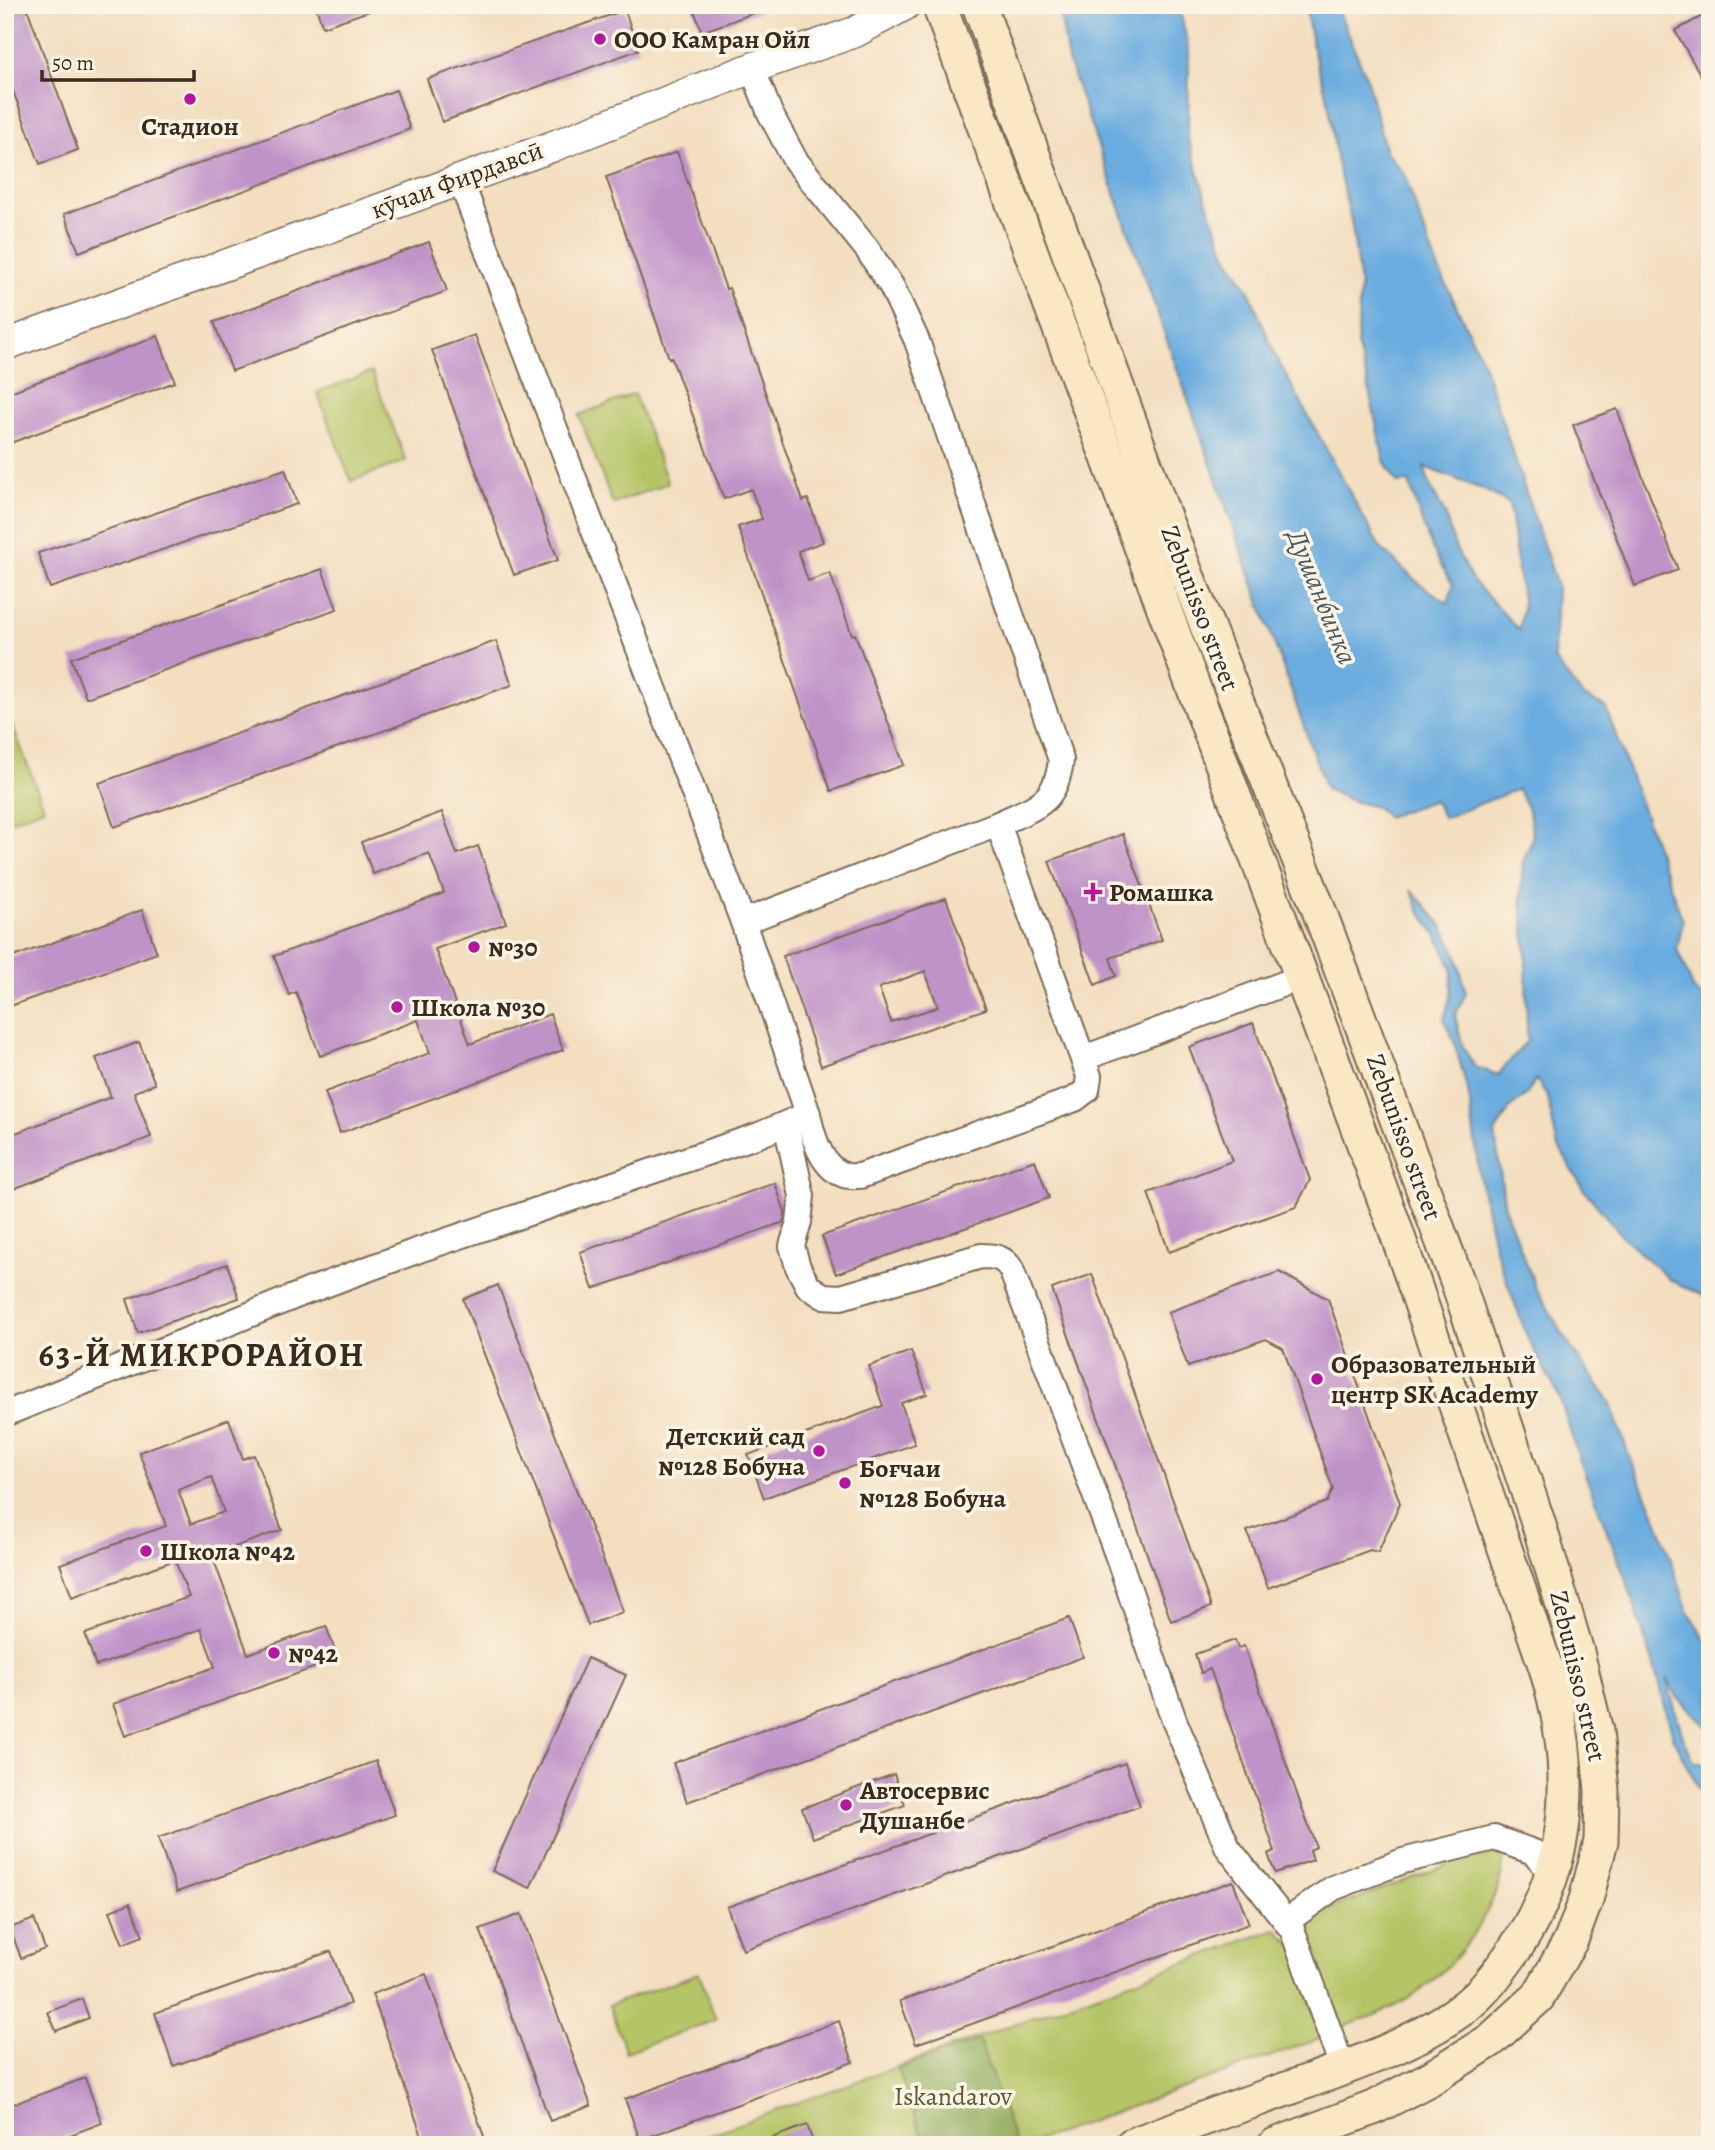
<svg xmlns="http://www.w3.org/2000/svg" width="1715" height="2150" font-family="Alegreya,serif">
	<style>
		.green { fill: #b5c466; stroke: #787742; stroke-width: 2 }
		.forest { fill: #90aa5b; stroke: #666a3c; stroke-width: 2 }
		.water { fill: #6bacdf; stroke: #536b7e; stroke-width: 2; fill-rule: evenodd }
		.building { fill: #bf92c8; fill-rule: evenodd }
		.lines { fill: none; stroke-linecap: round; stroke-linejoin: round }
		.minor-casing { stroke: #7b6957; stroke-width: 28 }
		.tertiary-casing { stroke: #7b6957; stroke-width: 33 }
		.secondary-casing { stroke: #7b6957; stroke-width: 37 }
		.minor { stroke: #fff; stroke-width: 24 }
		.tertiary { stroke: #fff; stroke-width: 30 }
		.secondary { stroke: #fae7c3; stroke-width: 33 }
		.poi-dot { fill: #b5179e; stroke: #fcf5e5; stroke-width: 2.5 }
		.labels { text-anchor: middle; dominant-baseline: central; stroke-width: 7; stroke-linejoin: round; paint-order: stroke }
		.poi-label { font-size: 26px; font-weight: bold; fill: #3b2a1e; stroke: #fcf5e5; text-anchor: start }
		.street-label { font-size: 26px; fill: #3b2a1e; stroke: #fcf5e5 }
		.park-label { font-size: 26px; fill: #605834; stroke: #fcf5e5 }
		.water-label { font-size: 28px; font-style: italic; fill: #4c5862; stroke: #fcf5e5 }
		.district-label { font-size: 33px; font-weight: bold; letter-spacing: 2px; fill: #3b2a1e; stroke: #fcf5e5 }
	</style>
	<rect width="100%" height="100%" fill="#fcf5e5"/>
	<filter id="ink" filterUnits="userSpaceOnUse"><feTurbulence type="fractalNoise" baseFrequency=".0143" numOctaves="2"/><feDisplacementMap in="SourceGraphic" scale="14" xChannelSelector="R" yChannelSelector="G"/><feConvolveMatrix kernelMatrix="1 2 1 2 8 2 1 2 1" color-interpolation-filters="sRGB"/></filter>
	<filter id="wash" filterUnits="userSpaceOnUse"><feTurbulence type="fractalNoise" baseFrequency=".00686" numOctaves="4" result="noise"/><feDisplacementMap in="SourceGraphic" scale="28" xChannelSelector="R" yChannelSelector="G"/><feGaussianBlur stdDeviation="1.57" result="paint"/><feColorMatrix in="noise" values="0 0 0 0 0 0 0 0 0 0 0 0 0 0 0 0 0 1.4 0 .05"/><feComposite in="paint" operator="in"/></filter>
	<g filter="url(#wash)">
		<rect width="100%" height="100%" fill="#f3dec0"/>
		<g class="green">
			<path d="M372 372 406 461 351 481 317 392Z"/>
			<path d="M634 394 668 483 613 504 579 415Z"/>
			<path d="M10 719 44 808 5 823V721Z"/>
			<path d="M1503 1844C1503 1853 1504 1862 1502 1871 1492 1915 1457 1963 1421 1990 1397 2009 1366 2018 1338 2029L1303 1929 1305 1918Z"/>
			<path d="M1276 1929 1295 1947 1321 2038 1026 2145H681Z"/>
			<path d="M699 1973 716 2020 626 2052 609 2005Z"/>
		</g>
		<path class="forest" d="M979 2040 1016 2145H925L898 2068Z"/>
		<path class="water" d="M1059 5H1179L1189 51 1188 137 1207 202 1226 254 1249 291 1275 355 1379 546 1416 581 1448 603 1453 584C1431 553 1420 518 1409 482L1397 483 1384 461 1367 380 1357 345 1360 285 1352 225 1337 163 1328 100 1314 54 1305 5H1336L1366 76 1386 152 1404 174 1436 263 1482 360 1557 586 1554 659 1582 695 1606 708 1683 921 1677 950 1694 990 1710 1003V1299L1670 1280 1623 1237 1584 1190 1557 1144 1547 1096 1536 1079 1527 1094 1510 1108 1495 1133 1505 1209 1536 1288 1570 1346 1610 1402 1628 1453 1659 1524 1688 1611 1710 1647V1730L1678 1698 1666 1678 1683 1737 1694 1762 1710 1765V1786L1699 1789 1674 1740 1653 1663 1628 1585 1580 1461 1559 1396 1528 1339 1495 1249 1480 1179 1469 1096 1454 1041 1444 1020 1451 993 1452 968 1438 937 1418 908 1411 889 1441 924 1456 952 1466 993 1455 1016 1463 1047 1475 1067 1498 1075 1527 1041 1526 951 1521 897 1523 862 1533 837 1529 812 1518 789 1444 818 1434 800 1387 817 1376 807 1352 801 1326 789 1068 61ZM1424 467 1482 489 1509 503 1523 607 1519 630 1472 580 1455 547 1445 514 1431 488Z"/>
		<g id="blocks">
			<g class="building">
				<path d="M5 5H26L78 150 40 164 5 69Z"/>
				<path d="M315 5H377L378 8 323 27Z"/>
				<path d="M692 5H770V7L702 32Z"/>
				<path d="M625 10 638 50 442 122 427 79Z"/>
				<path d="M1704 15 1710 25V91L1675 31Z"/>
				<path d="M396 90 410 129 79 252 64 214Z"/>
				<path d="M677 152 726 289 729 288 803 501 808 499 823 542 798 551 808 581 830 573 852 635 855 634 904 765 831 791 738 527 762 519 751 489 724 499 671 357 669 358 606 177Z"/>
				<path d="M429 242 447 291 232 371 214 322Z"/>
				<path d="M475 335 558 560 514 575 432 350Z"/>
				<path d="M158 336 175 382 5 445V394Z"/>
				<path d="M1617 409 1678 570 1635 586 1573 425Z"/>
				<path d="M285 469 297 504 50 588 38 553Z"/>
				<path d="M322 569 337 609 86 698 71 658Z"/>
				<path d="M496 641 512 685 114 827 99 783Z"/>
				<path d="M442 812 457 854 478 846 506 923 435 949 470 1044 550 1014 563 1050 340 1133 325 1092 430 1053 418 1020 320 1056 296 992 289 995 274 956 444 893 429 853 373 874 361 842Z"/>
				<path d="M1123 834 1162 940 1110 958 1116 976 1095 985 1049 861Z"/>
				<path d="M946 898 986 1009 821 1066 783 956ZM925 971 938 1007 891 1022 879 988Z"/>
				<path d="M142 910 157 953 5 1008V960Z"/>
				<path d="M1253 1023 1310 1180 1296 1207 1169 1252 1148 1193 1232 1161 1189 1047Z"/>
				<path d="M139 1042 155 1084 134 1092 151 1137 5 1192V1137L111 1097 96 1058Z"/>
				<path d="M1035 1160 1049 1198 836 1274 822 1236Z"/>
				<path d="M775 1183 785 1212 784 1222 593 1289 580 1252Z"/>
				<path d="M227 1264 239 1298 138 1333 127 1299Z"/>
				<path d="M1279 1272 1328 1299 1400 1503 1378 1552 1370 1550 1268 1588 1247 1531 1327 1502 1333 1489 1283 1348 1266 1339 1188 1367 1168 1312Z"/>
				<path d="M1092 1274 1211 1607 1171 1621 1052 1289Z"/>
				<path d="M498 1285 623 1612 588 1625 463 1299Z"/>
				<path d="M911 1351 927 1394 901 1403 915 1444 764 1498 748 1455 883 1406 869 1366Z"/>
				<path d="M229 1419 243 1459 254 1455 282 1530 212 1555 248 1654 326 1626 338 1659 125 1736 113 1704 215 1667 201 1629 96 1666 85 1634 189 1597 175 1560 72 1597 60 1564 166 1526 139 1452ZM211 1477 224 1512 191 1524 178 1490Z"/>
				<path d="M1069 1618 1083 1657 687 1802 673 1763Z"/>
				<path d="M1235 1640 1238 1648 1244 1646 1316 1847 1310 1850 1313 1860 1275 1873 1268 1854 1275 1851 1210 1669 1201 1673 1195 1654Z"/>
				<path d="M587 1658 626 1675 530 1888 492 1871Z"/>
				<path d="M376 1761 395 1815 177 1892 158 1838Z"/>
				<path d="M1125 1763 1140 1806 743 1950 727 1907Z"/>
				<path d="M894 1774 905 1805 813 1838 802 1808Z"/>
				<path d="M1233 1881 1249 1924 916 2044 900 2001Z"/>
				<path d="M130 1903 143 1936 123 1944 110 1911Z"/>
				<path d="M521 1914 591 2106 550 2121 480 1929Z"/>
				<path d="M34 1919 45 1949 21 1958 10 1928Z"/>
				<path d="M331 1951 350 2004 173 2066 155 2013Z"/>
				<path d="M426 1974 487 2145H425L372 1994Z"/>
				<path d="M82 1999 89 2018 56 2031 48 2012Z"/>
				<path d="M839 2021 853 2062 640 2140 625 2099Z"/>
				<path d="M85 2078 102 2123 44 2145H5V2107Z"/>
				<path d="M807 2125 814 2145H758V2143Z"/>
			</g>
		</g>
	</g>
	<g filter="url(#ink)">
		<use href="#blocks" fill-opacity="0" stroke="#7b6957" stroke-width="2"/>
		<g class="lines">
			<g class="minor-casing">
				<g id="minor">
					<path d="M752 68 770 113 795 160 867 249 892 287 917 341 1061 760C1056 805 1034 807 998 824L1089 1076 1087 1090 1075 1099 860 1176C856 1176 848 1177 844 1175 821 1168 812 1134 808 1114"/>
					<path d="M743 922 998 824"/>
					<path d="M1084 1058 1302 977"/>
					<path d="M786 1124 802 1196 799 1222 792 1246 798 1267 808 1286 823 1296 841 1297 981 1256C994 1256 1004 1257 1011 1269L1118 1557 1174 1720 1228 1848 1292 1929 1343 2069"/>
					<path d="M5 1414 308 1291 419 1250 759 1135 808 1114 743 922 460 179"/>
					<path d="M1286 1922 1333 1888 1403 1861 1494 1838 1536 1853 1552 1876"/>
				</g>
			</g>
			<g class="tertiary-casing">
				<path id="tertiary" d="M5 345 551 147 752 68 855 32 905 5"/>
			</g>
			<g class="secondary-casing">
				<g id="secondary">
					<path d="M939 5 1394 1225 1546 1668C1577 1769 1574 1867 1510 1956 1492 1981 1478 1999 1452 2016 1403 2049 1347 2067 1292 2087 1239 2106 1185 2125 1132 2145"/>
					<path d="M979 5 1166 522 1317 905 1458 1283 1538 1522 1577 1652 1596 1731 1602 1790 1601 1841 1586 1900 1571 1940 1538 1997 1491 2040 1431 2078 1373 2108 1275 2145"/>
				</g>
			</g>
			<use href="#minor" class="minor"/>
			<use href="#tertiary" class="tertiary"/>
			<use href="#secondary" class="secondary"/>
		</g>
	</g>
	<g class="poi-dot">
		<circle cx="600" cy="39" r="7"/>
		<circle cx="190" cy="99" r="7"/>
		<path d="M1089.5 881.5h7v7h7v7h-7v7h-7v-7h-7v-7h7z"/>
		<circle cx="474" cy="947" r="7"/>
		<circle cx="397" cy="1007" r="7"/>
		<circle cx="1317" cy="1379" r="7"/>
		<circle cx="819" cy="1451" r="7"/>
		<circle cx="845" cy="1483" r="7"/>
		<circle cx="146" cy="1551" r="7"/>
		<circle cx="274" cy="1653" r="7"/>
		<circle cx="846" cy="1805" r="7"/>
	</g>
	<g class="labels">
		<g class="poi-label">
			<text x="614" y="39">ООО Камран Ойл</text>
			<text x="190" y="126" text-anchor="middle">Стадион</text>
			<text x="1109" y="892">Ромашка</text>
			<text x="488" y="947">№30</text>
			<text x="411" y="1007">Школа №30</text>
			<text x="1331" y="1364">Образовательный<tspan x="1331" dy="30">центр SK Academy</tspan></text>
			<text x="805" y="1436" text-anchor="end">Детский сад<tspan x="805" dy="30">№128 Бобуна</tspan></text>
			<text x="859" y="1468">Боғчаи<tspan x="859" dy="30">№128 Бобуна</tspan></text>
			<text x="160" y="1551">Школа №42</text>
			<text x="288" y="1653">№42</text>
			<text x="860" y="1790">Автосервис<tspan x="860" dy="30">Душанбе</tspan></text>
		</g>
		<g class="street-label">
			<text transform="translate(457 180) rotate(-20)">кӯчаи Фирдавсӣ</text>
			<text transform="translate(1200 608) rotate(69)">Zebunisso street</text>
			<text transform="translate(1404 1137) rotate(70)">Zebunisso street</text>
			<text transform="translate(1578 1676) rotate(77)">Zebunisso street</text>
		</g>
		<g class="park-label">
			<text x="953" y="2096">Iskandarov</text>
		</g>
		<g class="water-label">
			<text transform="translate(1322 597) rotate(68)">Душанбинка</text>
		</g>
		<g class="district-label">
			<text x="202" y="1354">63-Й МИКРОРАЙОН</text>
		</g>
	</g>
	<rect width="1715" height="2150" fill="none" stroke="#fcf5e5" stroke-width="28"/>
	<path d="M42 70v10h152v-10" fill="none" stroke="#3b2a1e" stroke-width="3.5"/>
	<text x="52" y="70" font-size="21" fill="#3b2a1e" stroke="#fcf5e5" stroke-width="5" paint-order="stroke">50 m</text>
</svg>
